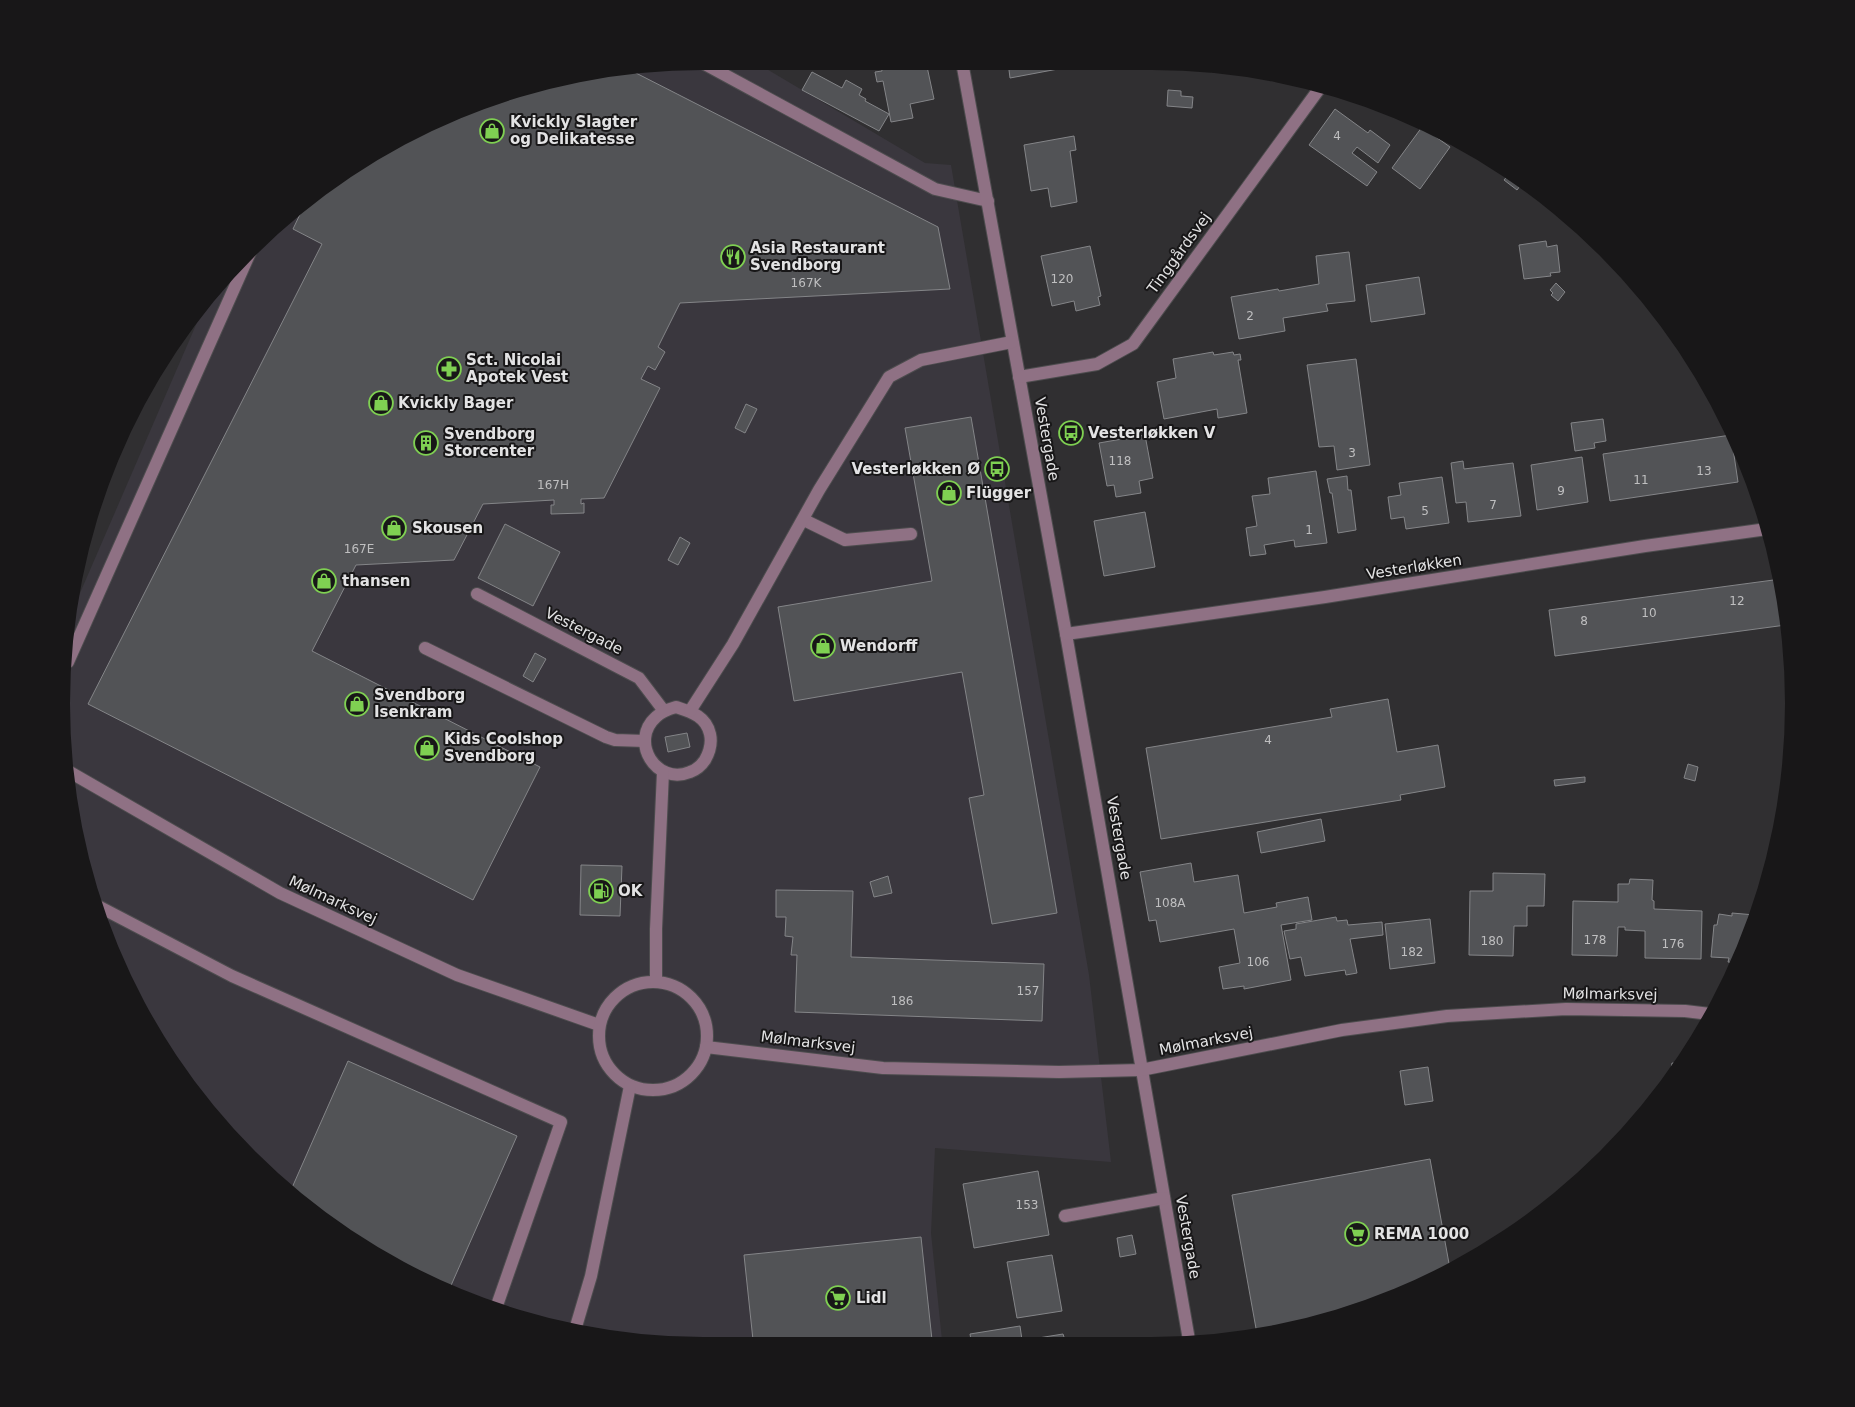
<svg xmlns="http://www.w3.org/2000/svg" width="1855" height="1407" font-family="'DejaVu Sans',sans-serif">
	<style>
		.built { fill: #3a373e }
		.building { fill: #525356; stroke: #848588 }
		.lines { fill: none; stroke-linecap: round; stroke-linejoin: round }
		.minor-casing { stroke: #4d4c4e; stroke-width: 14 }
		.minor { stroke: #8f7184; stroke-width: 12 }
		.labels { text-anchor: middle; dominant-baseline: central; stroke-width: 4; stroke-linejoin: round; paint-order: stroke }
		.number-label { font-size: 12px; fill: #bfbfc0 }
		.poi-label { font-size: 15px; font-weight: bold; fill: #e3e3e4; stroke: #181718; text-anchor: start }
		.street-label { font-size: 15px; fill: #e3e3e4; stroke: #181718 }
	</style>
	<rect width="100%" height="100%" fill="#302f31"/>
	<path class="built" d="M703 61H753L925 163 951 165 1089 975 1111 1162 935 1148 931 1233 942 1340H619L497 1312 382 1260 250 1158 170 1061 95 910 63 745 71 614 205 304 249 250 382 147 537 83Z"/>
	<g class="building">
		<path d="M886 62H926L934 99 910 104 913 118 891 122 883 81 877 82 875 72 882 71 881 63Z"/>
		<path d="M1008 62H1056L1058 69 1010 78Z"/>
		<path d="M1200 64 1216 66 1212 72Z"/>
		<path d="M632 71 938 227 950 289 680 303 658 347 665 352 655 370 648 366 641 379 660 388 604 498 581 499V504L584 503V513L551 514V505H554V500L483 504 454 560 356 565 312 651 540 767 473 900 88 704 322 244 293 229 303 208 382 147 537 83Z"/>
		<path d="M812 72 842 88 846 80 862 89 859 95 866 99 865 101 889 114 879 131 802 90Z"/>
		<path d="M1168 90 1181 91V96L1193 97 1192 108 1167 106Z"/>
		<path d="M1335 109 1368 133 1370 130 1390 145 1378 163 1357 147 1352 153 1377 172 1367 186 1309 145Z"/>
		<path d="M1422 127 1450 147 1420 189 1392 168Z"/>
		<path d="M1074 136 1076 150 1070 151 1077 202 1051 207 1048 188 1031 191 1024 145Z"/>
		<path d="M1498 164 1523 182 1517 190 1504 180 1510 173Z"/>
		<path d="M1546 241 1547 247 1557 245 1560 272 1550 273 1551 276 1524 279 1519 245Z"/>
		<path d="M1090 246 1101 296 1098 297 1100 305 1076 311 1074 301 1052 306 1041 256Z"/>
		<path d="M1349 252 1355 301 1326 304 1328 311 1283 318 1285 331 1239 339 1231 297 1278 289 1279 291 1319 284 1316 256Z"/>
		<path d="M1419 277 1425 314 1371 322 1366 285Z"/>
		<path d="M1556 283 1565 292 1558 301 1551 295 1553 293 1550 290Z"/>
		<path d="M1213 352 1214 355 1233 352 1234 355 1240 354 1241 360H1238L1247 413 1218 418 1217 409 1164 419 1157 382 1176 378 1173 359Z"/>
		<path d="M1356 359 1370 465 1337 470 1334 446 1319 447 1307 365Z"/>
		<path d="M746 404 757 409 745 433 735 428Z"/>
		<path d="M971 417 1057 913 992 924 969 798 984 795 962 672 794 701 778 607 932 581 905 428Z"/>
		<path d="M1603 419 1606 441 1594 443 1595 448 1575 451 1571 423Z"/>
		<path d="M1145 435 1153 478 1139 481 1141 493 1116 497 1114 485 1107 486 1099 443Z"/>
		<path d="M1731 435 1738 482 1610 501 1603 454Z"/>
		<path d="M1582 457 1588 502 1537 510 1531 465Z"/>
		<path d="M1463 461 1464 469 1513 463 1521 516 1468 522 1466 502 1456 503 1451 463Z"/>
		<path d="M1316 471 1327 543 1295 547 1294 540 1264 545 1266 554 1250 556 1246 528 1257 526 1252 496 1270 494 1268 478Z"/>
		<path d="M1347 476 1348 490H1351L1356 530 1338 533 1332 493H1330L1327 479Z"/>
		<path d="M1442 477 1449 523 1406 529 1404 517 1391 519 1388 497 1401 495 1399 483Z"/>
		<path d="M1145 512 1155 567 1104 576 1094 521Z"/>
		<path d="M505 524 560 552 533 606 478 578Z"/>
		<path d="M680 537 690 543 678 565 668 560Z"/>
		<path d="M1781 579 1786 625 1555 656 1549 610Z"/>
		<path d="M535 653 546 659 533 682 523 676Z"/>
		<path d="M1388 699 1397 752 1438 745 1445 787 1400 795 1401 800 1161 839 1146 748 1332 717 1330 709Z"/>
		<path d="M687 733 690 747 668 752 665 737Z"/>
		<path d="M1688 764 1698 767 1695 781 1684 778Z"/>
		<path d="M1585 777V782L1555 786 1554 780Z"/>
		<path d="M1321 819 1325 841 1261 853 1257 832Z"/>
		<path d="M1191 863 1194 882 1238 875 1244 913 1277 907 1276 903 1308 897 1312 920 1281 925 1291 980 1244 989V986L1223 989 1219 967 1240 963 1234 929 1160 942 1156 920 1149 921 1140 872Z"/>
		<path d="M581 865 622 866 620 916 580 915Z"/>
		<path d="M1493 873 1545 874 1544 906H1527V926H1514L1513 956 1469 955 1470 891H1493Z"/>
		<path d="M888 876 892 893 874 897 870 882Z"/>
		<path d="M1630 879 1653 880 1652 900 1654 901V909L1702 911 1701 959 1645 958V931L1625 930V927H1618L1617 956 1572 955 1573 901 1618 902V884H1629Z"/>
		<path d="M776 890 853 891 851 957 1044 964 1042 1021 795 1012 797 955H791L793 937 785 936 786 917H776Z"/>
		<path d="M1732 913 1755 915 1745 949 1737 963 1728 962 1729 958 1711 957 1714 925H1717L1719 914 1732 916Z"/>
		<path d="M1336 917 1337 921 1347 920 1348 925 1382 922 1383 935 1350 939 1357 973 1346 975 1345 970 1305 976 1301 957 1290 959 1284 931 1296 929V924Z"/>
		<path d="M1430 919 1435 963 1390 969 1385 924Z"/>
		<path d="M348 1061 517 1136 449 1290 382 1260 291 1190Z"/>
		<path d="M1672 1063 1683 1064 1670 1079Z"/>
		<path d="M1428 1067 1433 1101 1405 1105 1400 1071Z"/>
		<path d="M1430 1159 1450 1269 1397 1297 1257 1334 1232 1195Z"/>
		<path d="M1038 1171 1049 1235 974 1248 963 1184Z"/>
		<path d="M1132 1235 1136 1254 1120 1257 1117 1238Z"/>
		<path d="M921 1237 932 1340H753L744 1255Z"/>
		<path d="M1052 1255 1062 1311 1017 1318 1007 1262Z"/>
		<path d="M1020 1326 1022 1340H971L970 1334Z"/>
		<path d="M1063 1334 1065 1340H1026Z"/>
	</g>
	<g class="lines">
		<g class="minor-casing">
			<g id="minor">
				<path d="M701 62 935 189 988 201"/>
				<path d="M962 62 1066 634 1189 1340"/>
				<path d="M1019 377 1097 364 1133 344 1322 85"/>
				<path d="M804 520 845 540 911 534"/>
				<path d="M477 594 639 678 664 711"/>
				<path d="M1066 634 1325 597 1645 546 1767 529"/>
				<path d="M425 648 606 737 615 740 645 741"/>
				<path d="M68 662 253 246"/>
				<path d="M676 707C691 712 706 716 710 734 712 743 709 753 705 760 701 766 696 770 690 772 656 786 629 741 656 717 661 712 669 709 676 707Z"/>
				<path d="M690 711 733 644 819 490 889 377 921 360 1012 342"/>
				<path d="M68 771 280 893 457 975 599 1025"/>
				<path d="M94 904 232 976 561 1122 495 1311"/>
				<circle cx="653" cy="1036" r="54"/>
				<path d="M656 982V929L663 772"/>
				<path d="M706 1047 883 1068 1059 1072 1141 1070 1342 1030 1447 1016 1566 1009 1685 1011 1710 1014"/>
				<path d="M1065 1216 1164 1198"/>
				<path d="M575 1330 591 1276 630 1086"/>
			</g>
		</g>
		<use href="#minor" class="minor"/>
	</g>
	<defs>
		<g id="shop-ring" transform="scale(1.25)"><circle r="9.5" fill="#181718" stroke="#7fd052" stroke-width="1.5"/><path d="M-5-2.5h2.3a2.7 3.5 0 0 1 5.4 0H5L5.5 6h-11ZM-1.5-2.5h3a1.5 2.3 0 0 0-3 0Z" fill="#7fd052"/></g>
		<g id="restaurant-ring" transform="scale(1.25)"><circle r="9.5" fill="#181718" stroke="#7fd052" stroke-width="1.5"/><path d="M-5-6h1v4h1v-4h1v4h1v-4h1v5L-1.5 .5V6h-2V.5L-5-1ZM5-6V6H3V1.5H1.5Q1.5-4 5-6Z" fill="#7fd052"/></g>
		<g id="pharmacy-ring" transform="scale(1.25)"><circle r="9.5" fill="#181718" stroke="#7fd052" stroke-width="1.5"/><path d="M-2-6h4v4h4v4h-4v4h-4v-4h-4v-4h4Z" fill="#7fd052"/></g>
		<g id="bus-ring" transform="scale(1.25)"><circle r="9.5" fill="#181718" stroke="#7fd052" stroke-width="1.5"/><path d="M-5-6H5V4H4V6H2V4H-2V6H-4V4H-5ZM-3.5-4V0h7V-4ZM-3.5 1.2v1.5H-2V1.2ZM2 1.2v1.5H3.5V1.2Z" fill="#7fd052"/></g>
		<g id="building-ring" transform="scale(1.25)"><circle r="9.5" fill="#181718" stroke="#7fd052" stroke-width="1.5"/><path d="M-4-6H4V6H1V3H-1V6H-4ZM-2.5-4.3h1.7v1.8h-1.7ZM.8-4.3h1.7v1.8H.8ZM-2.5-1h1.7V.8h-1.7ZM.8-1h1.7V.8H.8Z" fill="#7fd052"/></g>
		<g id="fuel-ring" transform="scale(1.25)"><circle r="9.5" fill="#181718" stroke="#7fd052" stroke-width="1.5"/><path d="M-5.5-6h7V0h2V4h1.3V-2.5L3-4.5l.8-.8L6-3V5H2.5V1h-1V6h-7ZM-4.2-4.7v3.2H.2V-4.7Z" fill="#7fd052"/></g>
		<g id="supermarket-ring" transform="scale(1.25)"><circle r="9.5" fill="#181718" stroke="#7fd052" stroke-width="1.5"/><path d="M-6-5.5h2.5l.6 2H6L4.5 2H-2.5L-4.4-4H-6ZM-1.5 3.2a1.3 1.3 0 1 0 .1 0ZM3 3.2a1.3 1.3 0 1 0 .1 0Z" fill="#7fd052"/></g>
	</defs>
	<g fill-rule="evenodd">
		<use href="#shop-ring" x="492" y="131"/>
		<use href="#restaurant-ring" x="733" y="257"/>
		<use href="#pharmacy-ring" x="449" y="369"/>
		<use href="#shop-ring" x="381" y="403"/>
		<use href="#bus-ring" x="1071" y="433"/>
		<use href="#building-ring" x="426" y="443"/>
		<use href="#bus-ring" x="997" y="469"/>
		<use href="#shop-ring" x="949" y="493"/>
		<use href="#shop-ring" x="394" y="528"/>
		<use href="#shop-ring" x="324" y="581"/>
		<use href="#shop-ring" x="823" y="646"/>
		<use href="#shop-ring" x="357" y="704"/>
		<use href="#shop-ring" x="427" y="748"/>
		<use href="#fuel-ring" x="601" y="891"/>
		<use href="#supermarket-ring" x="1357" y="1234"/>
		<use href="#supermarket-ring" x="838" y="1298"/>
	</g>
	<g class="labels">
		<g class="number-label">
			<text x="1337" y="136">4</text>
			<text x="1062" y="279">120</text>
			<text x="806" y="283">167K</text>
			<text x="1250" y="316">2</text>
			<text x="1352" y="453">3</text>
			<text x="1120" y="461">118</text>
			<text x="1704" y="471">13</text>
			<text x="1641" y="480">11</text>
			<text x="553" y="485">167H</text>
			<text x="1561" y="491">9</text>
			<text x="1493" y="505">7</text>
			<text x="1425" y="511">5</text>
			<text x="1309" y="530">1</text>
			<text x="359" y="549">167E</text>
			<text x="1737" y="601">12</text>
			<text x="1649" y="613">10</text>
			<text x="1584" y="621">8</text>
			<text x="1268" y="740">4</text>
			<text x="1170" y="903">108A</text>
			<text x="1595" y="940">178</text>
			<text x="1492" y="941">180</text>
			<text x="1673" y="944">176</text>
			<text x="1412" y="952">182</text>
			<text x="1258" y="962">106</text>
			<text x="1028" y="991">157</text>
			<text x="902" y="1001">186</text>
			<text x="1027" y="1205">153</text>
		</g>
		<g class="poi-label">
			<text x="510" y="122">Kvickly Slagter<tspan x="510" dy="17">og Delikatesse</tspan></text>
			<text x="750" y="248">Asia Restaurant<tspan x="750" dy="17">Svendborg</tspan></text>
			<text x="466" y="360">Sct. Nicolai<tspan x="466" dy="17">Apotek Vest</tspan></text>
			<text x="398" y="403">Kvickly Bager</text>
			<text x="1088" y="433">Vesterløkken V</text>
			<text x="444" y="434">Svendborg<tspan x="444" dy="17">Storcenter</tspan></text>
			<text x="980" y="469" text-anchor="end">Vesterløkken Ø</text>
			<text x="966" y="493">Flügger</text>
			<text x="412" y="528">Skousen</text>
			<text x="342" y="581">thansen</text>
			<text x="840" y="646">Wendorff</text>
			<text x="374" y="695">Svendborg<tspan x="374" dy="17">Isenkram</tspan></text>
			<text x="444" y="739">Kids Coolshop<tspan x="444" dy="17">Svendborg</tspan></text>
			<text x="618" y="891">OK</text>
			<text x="1374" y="1234">REMA 1000</text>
			<text x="856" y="1298">Lidl</text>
		</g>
		<g class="street-label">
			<text transform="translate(1179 253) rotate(-54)">Tinggårdsvej</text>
			<text transform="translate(1047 439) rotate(80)">Vestergade</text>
			<text transform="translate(1414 567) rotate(-9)">Vesterløkken</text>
			<text transform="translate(584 631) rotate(27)">Vestergade</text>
			<text transform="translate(1119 838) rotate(80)">Vestergade</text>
			<text transform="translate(333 900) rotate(25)">Mølmarksvej</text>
			<text transform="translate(1610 994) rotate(1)">Mølmarksvej</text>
			<text transform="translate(1206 1041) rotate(-11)">Mølmarksvej</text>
			<text transform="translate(808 1042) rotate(7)">Mølmarksvej</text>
			<text transform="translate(1188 1237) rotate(80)">Vestergade</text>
		</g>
	</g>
	<path d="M0 0H1855V1407H0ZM703 70H1152A633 633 0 0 1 1785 703V704A633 633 0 0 1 1152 1337H703A633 633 0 0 1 70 704V703A633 633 0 0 1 703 70Z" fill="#181718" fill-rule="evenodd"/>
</svg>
